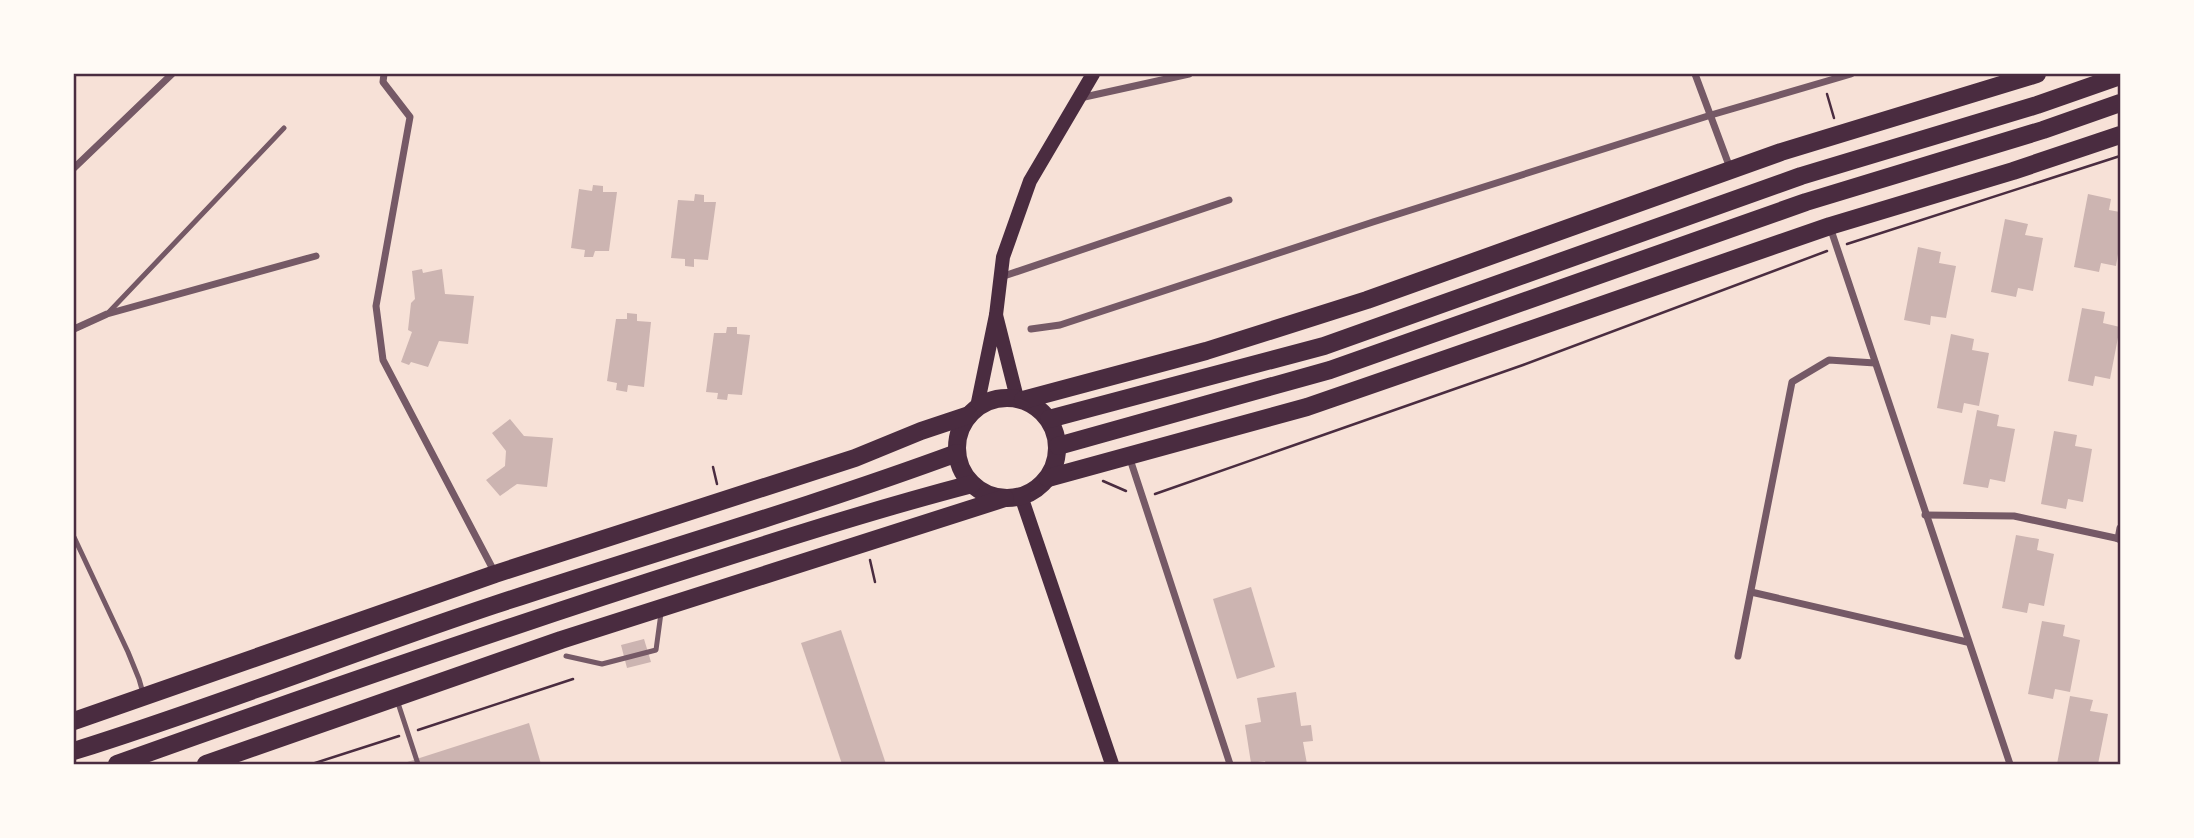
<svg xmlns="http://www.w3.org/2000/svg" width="2194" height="838" font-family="'Work Sans',sans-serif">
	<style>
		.building { fill: #ccb4b1 }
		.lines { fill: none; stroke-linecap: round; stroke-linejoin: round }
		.path { stroke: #4a2c40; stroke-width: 2.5 }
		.service { stroke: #755966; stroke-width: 5 }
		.minor { stroke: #755966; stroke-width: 7 }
		.secondary { stroke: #4a2c40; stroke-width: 14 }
		.trunk { stroke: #4a2c40; stroke-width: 18 }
		.neatline { fill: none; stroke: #4a2c40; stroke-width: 2.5 }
	</style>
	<rect width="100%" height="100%" fill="#f7e1d7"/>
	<g class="building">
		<path d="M593 185 603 186V192H617L609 251H595L593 257H584L585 250 571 248 579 189 592 191Z"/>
		<path d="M695 194 704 195V202H716L708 260 694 259V267L685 266V259L671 258 678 200 694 201Z"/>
		<path d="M2088 194 2111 199 2109 210 2120 212V242L2116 266 2101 263 2099 272 2074 267Z"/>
		<path d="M2005 219 2028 224 2025 235 2043 238 2033 291 2018 288 2016 297 1991 292Z"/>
		<path d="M1918 247 1941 252 1939 263 1956 266 1946 318 1931 316 1930 325 1904 320Z"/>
		<path d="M422 269 423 273 442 269 445 294 474 296 468 344 439 341 428 367 411 362 409 365 401 362 412 332 408 330 411 303 415 299 412 271Z"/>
		<path d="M2082 308 2105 312 2103 323 2120 327 2110 379 2095 376 2093 386 2068 381Z"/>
		<path d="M627 313 637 314V321L651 322 644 387 628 385 627 392 616 390 617 383 607 381 616 319H627Z"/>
		<path d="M727 327H737V334L750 335 742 395 728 394 727 400 717 399 718 393 706 392 714 333H726Z"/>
		<path d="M1951 334 1974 339 1972 350 1989 353 1979 406 1964 403 1962 413 1937 408Z"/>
		<path d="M1977 410 1999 415 1997 426 2015 429 2005 482 1990 479 1988 488 1963 484Z"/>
		<path d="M510 419 524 436 553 438 547 487 517 484 500 496 486 480 505 466 506 451 492 433Z"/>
		<path d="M2054 431 2077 435 2075 446 2092 449 2083 502 2068 499 2066 509 2041 504Z"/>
		<path d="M2016 535 2039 539 2037 550 2054 554 2044 606 2029 603 2027 613 2002 608Z"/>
		<path d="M1251 587 1275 667 1237 679 1213 599Z"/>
		<path d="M2042 621 2065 625 2063 636 2080 640 2070 692 2055 689 2053 699 2028 694Z"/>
		<path d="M841 630 886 764H842L801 643Z"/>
		<path d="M644 639 651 662 627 668 621 645Z"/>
		<path d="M1296 692 1301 726 1311 725 1313 741 1303 742 1307 764H1266L1265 761 1251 763 1245 725 1261 722 1257 698Z"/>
		<path d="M2070 696 2093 700 2090 711 2108 714 2098 764H2057Z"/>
		<path d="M529 723 541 764H401Z"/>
	</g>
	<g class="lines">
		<g class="path">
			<path d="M1827 94 1834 118"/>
			<path d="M1847 244 2120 156"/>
			<path d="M713 467 717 484"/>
			<path d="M1103 481 1126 491"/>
			<path d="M1155 494 1523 365 1827 251"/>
			<path d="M870 560 875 582"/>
			<path d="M418 730 573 679"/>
			<path d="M312 764 399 736"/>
		</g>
		<g class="service">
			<path d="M109 312 284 128"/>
			<path d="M74 537 128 652 139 679 143 693"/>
			<path d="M566 656 602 664 656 650 661 613"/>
			<path d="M397 700 418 764"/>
		</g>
		<g class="minor">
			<path d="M384 74 383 82 410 117 376 306 383 360 495 573"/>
			<path d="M1695 74 1730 168"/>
			<path d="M1080 98 1189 74"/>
			<path d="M74 168 172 74"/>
			<path d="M1830 227 2010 764"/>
			<path d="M1001 277 1229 200"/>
			<path d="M74 329 107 314 316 256"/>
			<path d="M1031 329 1060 325 1373 222 1711 115 1851 74"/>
			<path d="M1129 456 1230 764"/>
			<path d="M1925 515 2014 516 2120 539"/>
			<path d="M2118 539 2120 528"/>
			<path d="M1751 592 1967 642"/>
			<path d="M1738 656 1792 382 1829 360 1875 363"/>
		</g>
		<g class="secondary">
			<path d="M996 315 1003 257 1030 181 1093 74"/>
			<path d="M977 407 996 315 1017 398"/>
			<path d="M1021 496 1112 764"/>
		</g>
		<g class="trunk">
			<circle cx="1007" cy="448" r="50"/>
			<path d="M1023 400 1206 351 1367 300 1781 152 2037 74"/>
			<path d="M1049 419 1324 346 1801 176 2037 105 2120 76"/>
			<path d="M1058 446 1330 370 1806 202 2043 130 2120 103"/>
			<path d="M1048 478 1307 407 1830 226 2013 171 2120 135"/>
			<path d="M74 721 495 574 855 458 921 431 969 415"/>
			<path d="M74 751C215 707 353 652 494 605 648 554 805 509 957 453"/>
			<path d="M117 764C310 695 503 628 698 566 789 537 880 508 972 484"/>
			<path d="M206 764 561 640 1005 498"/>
		</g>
	</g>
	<rect width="2194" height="838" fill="none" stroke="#fffaf5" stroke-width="150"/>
	<rect x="75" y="75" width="2044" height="688" class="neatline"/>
</svg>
